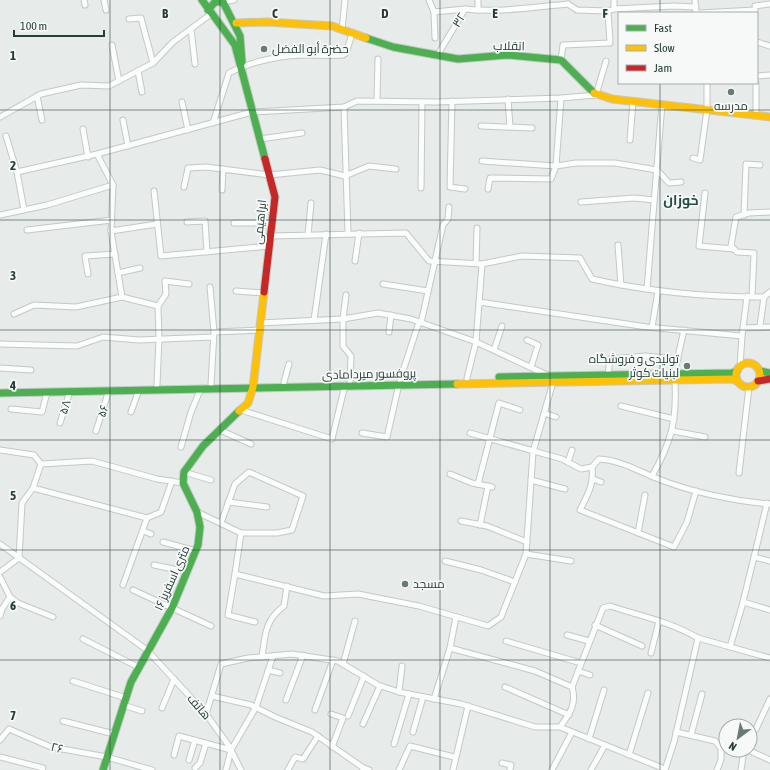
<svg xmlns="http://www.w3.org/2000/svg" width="770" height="770" font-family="'Asap Condensed',Cairo,sans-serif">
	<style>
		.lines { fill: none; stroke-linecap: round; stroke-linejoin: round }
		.street-casing { stroke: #c4c8c6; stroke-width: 7 }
		.fast-casing { stroke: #c3c8c6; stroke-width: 9 }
		.slow-casing { stroke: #c3c8c6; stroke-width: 9 }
		.jam-casing { stroke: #c3c8c6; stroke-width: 9 }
		.street { stroke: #fbfcfc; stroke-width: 5 }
		.fast { stroke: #4caf50; stroke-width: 7 }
		.slow { stroke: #ffc107; stroke-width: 7 }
		.jam { stroke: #c62828; stroke-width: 7 }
		.grid { fill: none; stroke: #263d38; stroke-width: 1; stroke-opacity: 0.55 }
		.poi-dot { fill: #6a7a76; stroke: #f6f9f8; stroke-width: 1.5 }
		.labels { text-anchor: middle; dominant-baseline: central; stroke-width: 3.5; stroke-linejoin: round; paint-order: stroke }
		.street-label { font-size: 12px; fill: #263d38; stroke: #f6f9f8 }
		.poi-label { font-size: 12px; fill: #263d38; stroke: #f6f9f8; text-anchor: start }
		.quarter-label { font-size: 14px; font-weight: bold; fill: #244d45; stroke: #f6f9f8 }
		.grid-label { font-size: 13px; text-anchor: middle; font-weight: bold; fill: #263d38; stroke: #f6f9f8; stroke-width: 3.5; stroke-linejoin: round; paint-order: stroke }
	</style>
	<rect width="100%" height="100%" fill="#e7ebe9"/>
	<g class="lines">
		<g class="street-casing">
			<g id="street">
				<path d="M84 0 85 5"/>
				<path d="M104 0 106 10"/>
				<path d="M429 0 434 12 465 9"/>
				<path d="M478 0V10"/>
				<path d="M695 0 696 13"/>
				<path d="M223 2 234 0"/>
				<path d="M568 4 577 10 608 11"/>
				<path d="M755 6 770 4"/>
				<path d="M614 9 674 6 696 7"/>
				<path d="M434 12 435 38"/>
				<path d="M699 13 755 10"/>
				<path d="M129 19 141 18 153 63"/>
				<path d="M191 29 195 64"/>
				<path d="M342 30 345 0"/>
				<path d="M757 42 770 46"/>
				<path d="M112 45 119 81"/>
				<path d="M437 56 465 9C499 13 534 7 568 4"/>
				<path d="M561 60 563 45 610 43 608 11 614 9V0"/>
				<path d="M138 71 142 92"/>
				<path d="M757 76 770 75"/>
				<path d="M756 83V116"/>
				<path d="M37 96 42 120"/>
				<path d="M508 99 510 127"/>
				<path d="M377 101 378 59"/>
				<path d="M452 101 450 187 465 189"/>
				<path d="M182 102 188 130"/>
				<path d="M344 107 348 233"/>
				<path d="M0 117 41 94 81 85 109 86 153 63 173 42 211 14"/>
				<path d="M123 120 128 146"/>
				<path d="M213 123 229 73C251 61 283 55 308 55 320 55 331 56 343 55L346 53 352 34"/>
				<path d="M481 126 532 128"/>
				<path d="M83 129 88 157"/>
				<path d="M6 136 17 172 24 210"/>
				<path d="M260 139 302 133"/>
				<path d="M630 140 633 101"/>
				<path d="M97 154 113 185 111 231 122 297"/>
				<path d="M693 158 700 160 707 110V83"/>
				<path d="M482 161 556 166 561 98"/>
				<path d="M17 172 97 154 252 112 344 107 357 101 436 102 561 98 596 95 606 61"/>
				<path d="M184 187 188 168 206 167 269 175 320 170 345 176 369 166 396 169"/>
				<path d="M421 188 422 102"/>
				<path d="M488 189 490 178 551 179 556 166 576 163H615L657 170 669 183 681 182"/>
				<path d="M222 190 223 169"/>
				<path d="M154 191 161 256 269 246"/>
				<path d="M705 193 699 246 734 249"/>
				<path d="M581 202 634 198 654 200"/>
				<path d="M0 215 47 205 113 185"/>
				<path d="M744 215 746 164 760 165"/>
				<path d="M187 222 205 221 207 252"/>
				<path d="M234 223H272"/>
				<path d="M27 230 112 220"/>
				<path d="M111 231 157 224"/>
				<path d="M308 235 311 203"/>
				<path d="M270 236 406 233 429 261 482 264 522 256 580 258 592 279C649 292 706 297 764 297L770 292"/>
				<path d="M618 245 621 285"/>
				<path d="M355 261 359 233"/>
				<path d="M476 264 477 228"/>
				<path d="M118 273 140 268"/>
				<path d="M88 274 85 256 115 254"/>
				<path d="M383 284 428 291"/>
				<path d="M210 287 214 332"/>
				<path d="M647 289 662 104"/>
				<path d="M236 291 264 293"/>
				<path d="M346 295 343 319 378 313 411 319 476 342 547 375"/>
				<path d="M752 297 754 253 737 252 731 246 736 217 749 213 770 212"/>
				<path d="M479 302 647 327 742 336 747 296"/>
				<path d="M158 306 166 294 165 281 189 284"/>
				<path d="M14 314 34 305 76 307 122 297 158 306 159 338 157 385"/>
				<path d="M314 320 326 234"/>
				<path d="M260 323 343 319V346L351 356 350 381"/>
				<path d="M421 323 443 225 448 219 449 207"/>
				<path d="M760 326 764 297"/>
				<path d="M652 327 658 291"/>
				<path d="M743 328 770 327"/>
				<path d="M389 332 391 315"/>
				<path d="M527 340 538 345 531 367"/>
				<path d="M0 344 77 346 103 337 139 340 213 337"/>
				<path d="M494 350 502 326"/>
				<path d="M740 366 742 336"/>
				<path d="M0 368 31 370"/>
				<path d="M674 374 684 330"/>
				<path d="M608 375 610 359 645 356 678 359"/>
				<path d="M467 378 476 342 482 264"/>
				<path d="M400 380 419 322"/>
				<path d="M284 382 289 364"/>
				<path d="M211 384 214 332 259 330"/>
				<path d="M621 406 674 419"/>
				<path d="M11 409 42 412 47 392"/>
				<path d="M241 410 332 439 345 385"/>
				<path d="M131 412 139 390"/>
				<path d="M544 413 556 417"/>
				<path d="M60 423 70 391"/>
				<path d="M220 430 251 444"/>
				<path d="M96 431 109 390"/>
				<path d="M673 431 705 437"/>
				<path d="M362 433 387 437 399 384"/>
				<path d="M470 433 562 459 581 469 592 467 599 459C620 460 636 470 656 478 690 492 734 501 770 504"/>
				<path d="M181 447 191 412 201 388"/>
				<path d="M0 450 34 455 41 464"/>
				<path d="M568 462 572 450"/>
				<path d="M592 467C594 485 588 494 580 510L674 547 687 522 696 491"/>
				<path d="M184 472 211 480"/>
				<path d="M739 473 749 387"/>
				<path d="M450 474 472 483 492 487"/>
				<path d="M652 476C672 441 677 420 675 380"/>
				<path d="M593 479 601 482"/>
				<path d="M531 480 565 489"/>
				<path d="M478 484 499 403 520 410"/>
				<path d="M228 502 267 507"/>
				<path d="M197 512 241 533 235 574 324 596 358 594 419 606 488 626 501 617 526 554 533 452 553 382"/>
				<path d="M147 518 161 512 172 481"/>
				<path d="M461 521 487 526 527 542"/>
				<path d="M221 523 235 484 249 472 303 496 292 530 277 533H241"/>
				<path d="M480 525 488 486"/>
				<path d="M143 531 151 534"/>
				<path d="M638 533 645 495"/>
				<path d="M163 542 196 551"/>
				<path d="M0 544 147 650 206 714 229 746 241 770"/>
				<path d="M526 554 571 561"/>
				<path d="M754 557 767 503"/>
				<path d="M445 561 481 570 515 582"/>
				<path d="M154 565 187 572"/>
				<path d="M0 572 19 558 22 503 33 488"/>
				<path d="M235 574 228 615 255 622"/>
				<path d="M0 577 10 597 18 603 53 617"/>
				<path d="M123 585 147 518 33 488 41 464 92 461 157 479 183 483"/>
				<path d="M133 590 211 626"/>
				<path d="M743 602 770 610"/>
				<path d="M0 616 2 609 10 597"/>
				<path d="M595 625 642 646"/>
				<path d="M567 635 589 641"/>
				<path d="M83 639 138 667"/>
				<path d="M506 641 581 663"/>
				<path d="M730 647 742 606 754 557 770 561"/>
				<path d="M450 648 535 671 572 687"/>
				<path d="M651 653 659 621"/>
				<path d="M262 657C265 635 265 620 284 606L287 586"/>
				<path d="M343 664 355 621"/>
				<path d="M268 670 280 673"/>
				<path d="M578 671 590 675"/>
				<path d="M73 681 126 698"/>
				<path d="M505 687 569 715"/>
				<path d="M399 692 402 666"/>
				<path d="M212 696 251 705 275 717 312 732 362 767 363 770"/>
				<path d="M434 699 450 648 456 617"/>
				<path d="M286 700 303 655"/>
				<path d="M123 705 142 711"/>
				<path d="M162 708 174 679"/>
				<path d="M315 710 333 660"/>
				<path d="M206 714 221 664 248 658 292 654 338 661 378 685 399 692 461 704 535 727H560L665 769"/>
				<path d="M331 714 343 718 332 747"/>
				<path d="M348 716 364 676"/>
				<path d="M63 721 114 734"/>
				<path d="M363 724 380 686"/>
				<path d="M560 727C570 713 577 704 572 687L603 608 610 606C640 616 671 622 698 638"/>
				<path d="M413 732 423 697"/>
				<path d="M676 732 715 741 721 748V760L717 770"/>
				<path d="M750 734 756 729 770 699"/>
				<path d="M691 735 702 694"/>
				<path d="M589 739 604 690"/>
				<path d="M0 740 9 729 51 747 107 757 152 770"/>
				<path d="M394 744 409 694"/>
				<path d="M748 750 770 760"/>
				<path d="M174 755 179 736 231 750"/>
				<path d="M629 755 648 693"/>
				<path d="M0 757 43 768"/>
				<path d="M189 760 195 740"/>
				<path d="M502 763 511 765 510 770"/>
				<path d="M362 767 369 770"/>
				<path d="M195 768 200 763 206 743"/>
				<path d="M226 770 231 750 256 707 273 656"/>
				<path d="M288 770 295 757 303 759 318 736"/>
				<path d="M399 770 410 746 454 757"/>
				<path d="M453 770 468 706"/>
				<path d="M552 770 572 732"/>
				<path d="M591 770 605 745"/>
				<path d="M665 770 674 742 698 638 770 658"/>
				<path d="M741 770 744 750"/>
			</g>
		</g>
		<g class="fast-casing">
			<g id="fast">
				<path d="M202 0 235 45 265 159"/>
				<path d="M222 0 240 36 242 62"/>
				<path d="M208 10 215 2H223"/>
				<path d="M366 38 393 47 458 59 507 55 561 60 594 93"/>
				<path d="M760 371 770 373"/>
				<path d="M499 377 732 373 737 371"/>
				<path d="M0 393 457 384"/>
				<path d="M103 770 131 682 172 608 198 545 200 527 197 512 183 483 184 472 203 446 239 411"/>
			</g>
		</g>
		<g class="slow-casing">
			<g id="slow">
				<path d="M236 23 267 22 332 26 366 38"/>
				<path d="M594 93 612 99 770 117"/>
				<circle cx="748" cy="375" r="12"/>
				<path d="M457 384 732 379 737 381"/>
				<path d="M239 411 248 403 253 387 264 292"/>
			</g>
		</g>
		<g class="jam-casing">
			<g id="jam">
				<path d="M264 292 275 197 265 159"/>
				<path d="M758 381 770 379"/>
			</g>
		</g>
		<use href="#street" class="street"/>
		<use href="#fast" class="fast"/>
		<use href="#slow" class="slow"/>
		<use href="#jam" class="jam"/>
	</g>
	<path class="grid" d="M110 0V770M220 0V770M330 0V770M440 0V770M550 0V770M660 0V13M660 83V770M0 110H770M0 220H770M0 330H770M0 440H770M0 550H770M0 660H770"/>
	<g class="poi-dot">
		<circle cx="264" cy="49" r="4"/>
		<circle cx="731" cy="92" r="4"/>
		<circle cx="687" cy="366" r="4"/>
		<circle cx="405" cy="584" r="4"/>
	</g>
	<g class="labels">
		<g class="street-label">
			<text transform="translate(459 20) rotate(-57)">۳۲</text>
			<text transform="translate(509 46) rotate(1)">انقلاب</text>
			<text transform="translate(260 222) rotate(-84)">ابراهیمی</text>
			<text transform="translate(369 374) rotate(-1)">پروفسور میردامادی</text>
			<text transform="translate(65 407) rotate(-73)">۵۸</text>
			<text transform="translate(103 411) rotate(-73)">۵۶</text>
			<text transform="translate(172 578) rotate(-66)">۱۶ متری اسفریز</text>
			<text transform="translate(199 707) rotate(49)">هاتف</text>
			<text transform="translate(57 748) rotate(13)">۲۶</text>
		</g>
		<g class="poi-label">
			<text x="272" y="49">حضرة أبو الفضل</text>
			<text x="731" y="106" text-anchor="middle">مدرسه</text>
			<text x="679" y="359" text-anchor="end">تولیدی و فروشگاه<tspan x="679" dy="14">لبنیات کوثر</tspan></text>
			<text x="413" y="584">مسجد</text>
		</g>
		<g class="quarter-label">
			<text x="681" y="200">خوزان</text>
		</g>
	</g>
	<g class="grid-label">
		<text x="165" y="18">B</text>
		<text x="275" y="18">C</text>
		<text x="385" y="18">D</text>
		<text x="495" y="18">E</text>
		<text x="605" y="18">F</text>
		<text x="13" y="60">1</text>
		<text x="13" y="170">2</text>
		<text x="13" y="280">3</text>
		<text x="13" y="390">4</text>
		<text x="13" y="500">5</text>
		<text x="13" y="610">6</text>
		<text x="13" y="720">7</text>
	</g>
	<rect x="618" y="12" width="140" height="72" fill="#f6f9f8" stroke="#a3aeab"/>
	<rect x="626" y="25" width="20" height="6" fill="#4caf50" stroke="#a3aeab"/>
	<text x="654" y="32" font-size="12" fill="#263d38">Fast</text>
	<rect x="626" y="45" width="20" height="6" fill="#ffc107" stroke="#a3aeab"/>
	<text x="654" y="52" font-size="12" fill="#263d38">Slow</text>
	<rect x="626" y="65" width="20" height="6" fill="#c62828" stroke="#a3aeab"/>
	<text x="654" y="72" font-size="12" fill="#263d38">Jam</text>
	<g transform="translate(738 738) rotate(212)"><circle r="19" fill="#f6f9f8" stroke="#a3aeab"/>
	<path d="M0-3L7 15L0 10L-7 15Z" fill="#6a7a76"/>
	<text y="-6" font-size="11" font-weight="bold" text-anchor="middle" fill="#263d38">N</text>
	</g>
	<path d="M14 30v6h90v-6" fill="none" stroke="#263d38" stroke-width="2"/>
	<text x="20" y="30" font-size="12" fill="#263d38" stroke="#f6f9f8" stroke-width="3" paint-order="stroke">100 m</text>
</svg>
